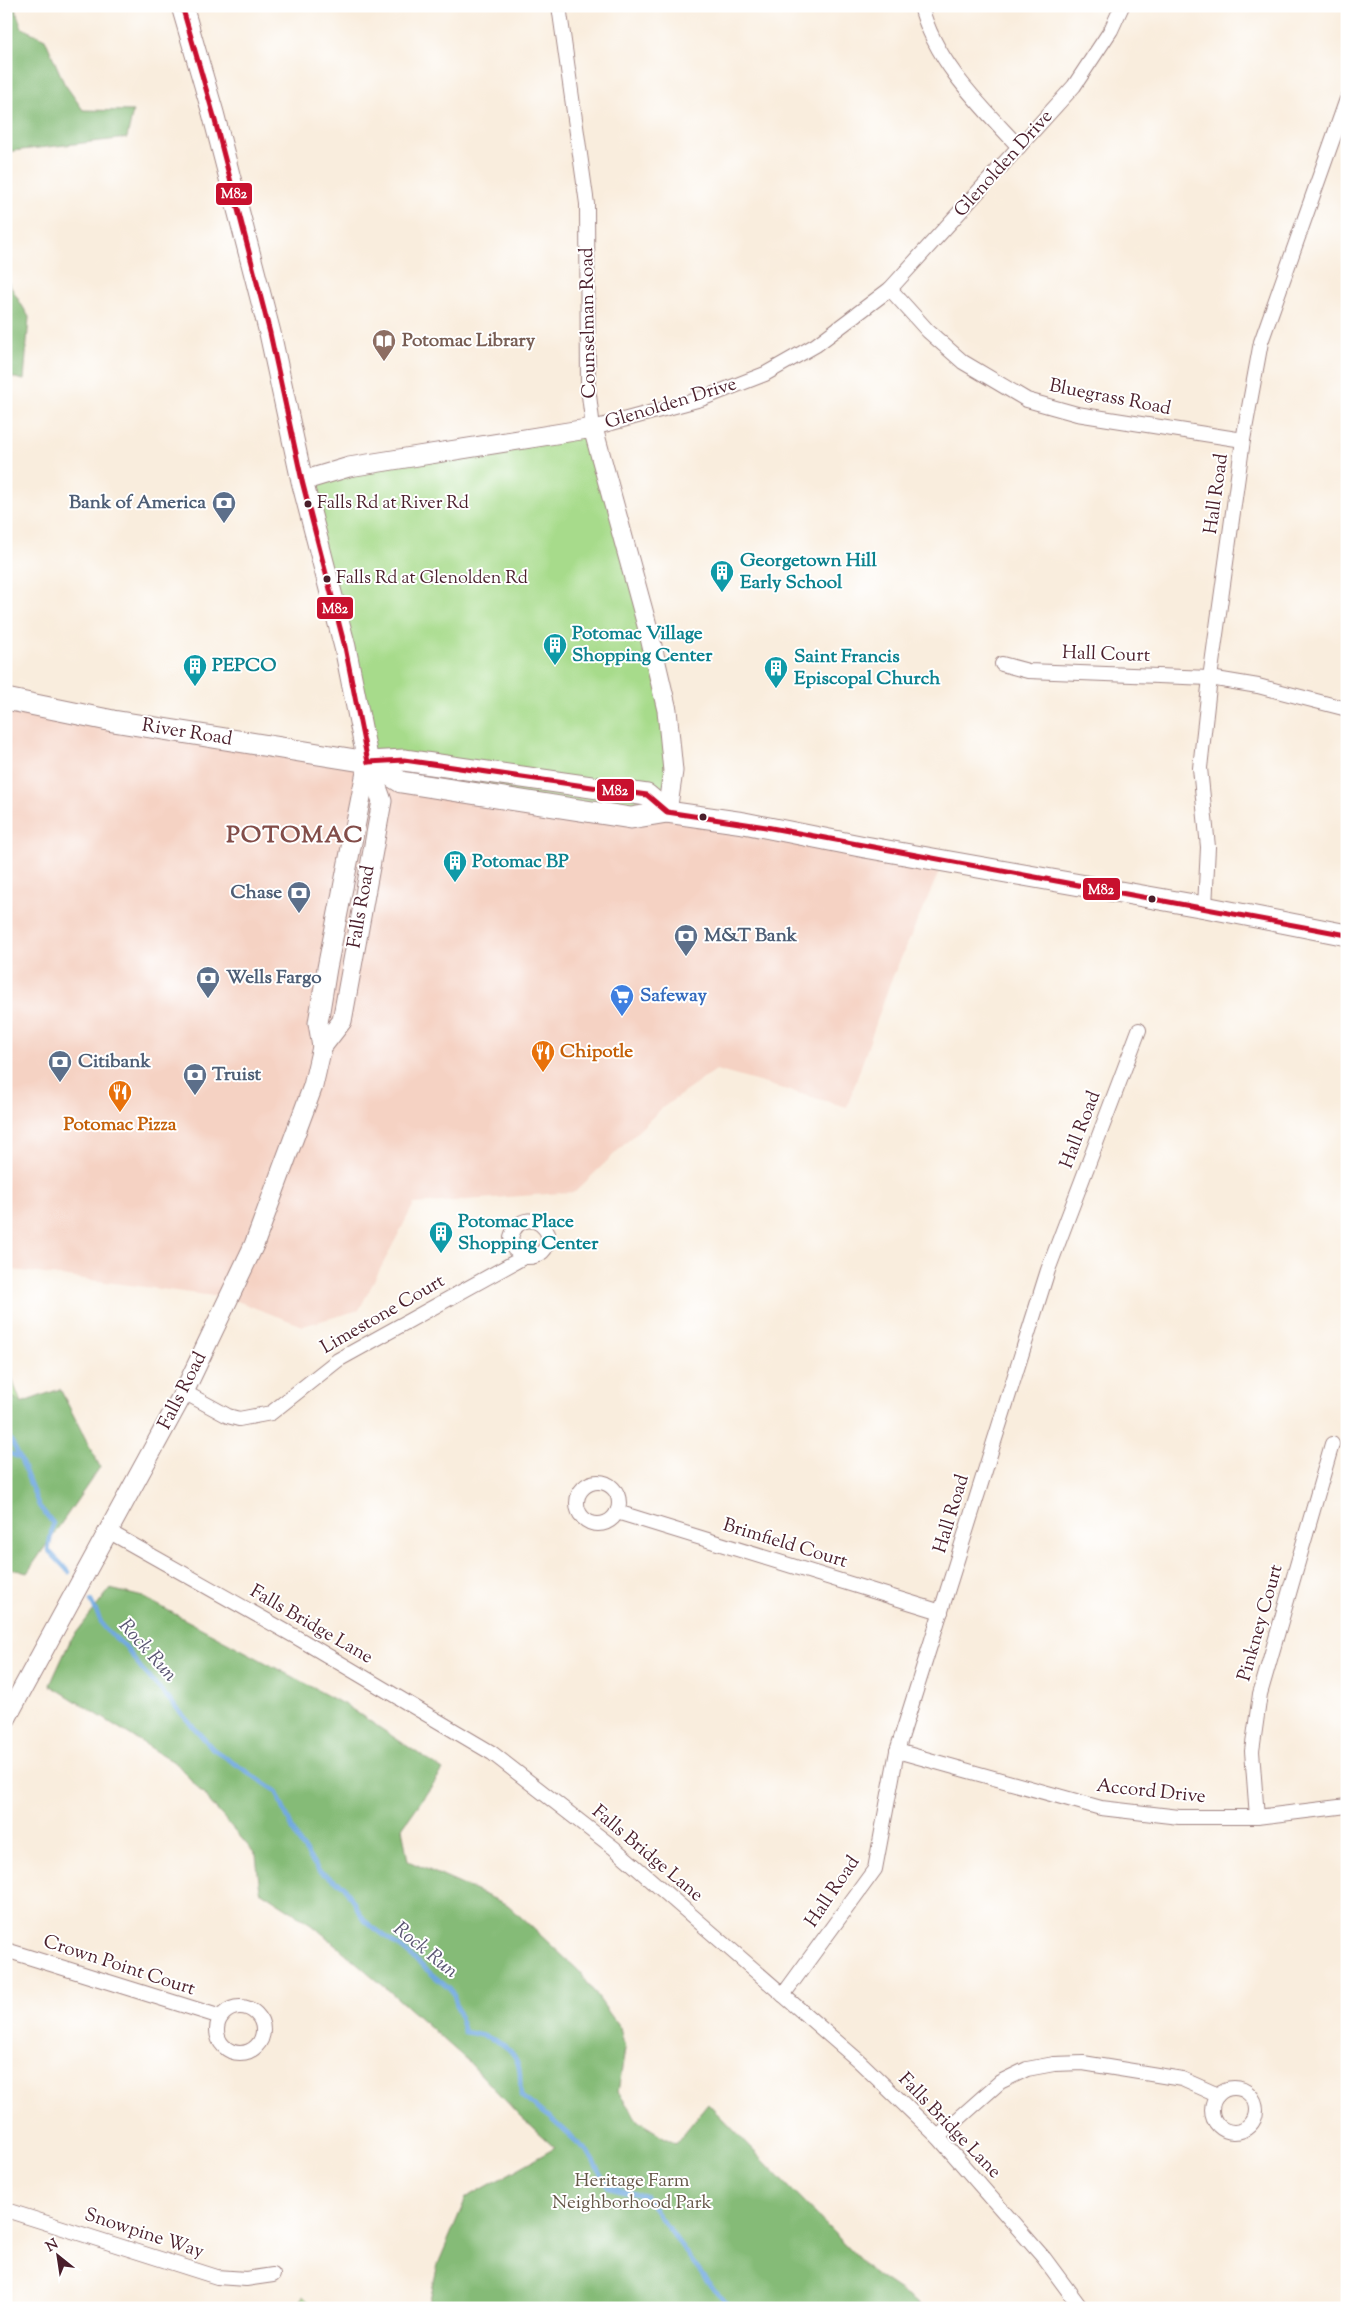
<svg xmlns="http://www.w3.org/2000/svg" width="1353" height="2314" font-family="'Sorts Mill Goudy',serif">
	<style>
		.built { fill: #f5d2c3 }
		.green { fill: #a7db8b; stroke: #787d5b }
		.forest { fill: #85bb77; stroke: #686d51 }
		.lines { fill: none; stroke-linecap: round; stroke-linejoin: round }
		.stream { stroke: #71a9e0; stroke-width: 4.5 }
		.street-casing { stroke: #a28684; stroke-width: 16 }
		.secondary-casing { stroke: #a28684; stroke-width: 21 }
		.primary-casing { stroke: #a28684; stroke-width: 23 }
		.street { stroke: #fff; stroke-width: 14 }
		.secondary { stroke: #fff; stroke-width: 19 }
		.primary { stroke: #fff; stroke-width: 21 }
		.bus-1-casing { stroke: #fff; stroke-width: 9 }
		.bus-1 { stroke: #c8102e; stroke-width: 5 }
		.bus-dot { fill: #4a1f2b; stroke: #fff; stroke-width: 2 }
		.labels { text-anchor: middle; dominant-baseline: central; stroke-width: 4; stroke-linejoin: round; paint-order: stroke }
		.bus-label { font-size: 18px; fill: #4a1f2b; stroke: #fff; text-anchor: start }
		.street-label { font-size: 19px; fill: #4a1f2b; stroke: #fff }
		.education-label { font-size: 19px; font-weight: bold; fill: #785e54; stroke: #fff; text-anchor: start }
		.service-label { font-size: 19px; font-weight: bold; fill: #4e5e75; stroke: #fff; text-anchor: start }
		.culture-label { font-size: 19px; font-weight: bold; fill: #0d838f; stroke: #fff; text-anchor: start }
		.shop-label { font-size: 19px; font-weight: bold; fill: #366cbe; stroke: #fff; text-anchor: start }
		.food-label { font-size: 19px; font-weight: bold; fill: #c56008; stroke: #fff; text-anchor: start }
		.park-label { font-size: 19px; fill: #665748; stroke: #fff }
		.water-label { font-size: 20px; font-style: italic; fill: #5a5673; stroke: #fff }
		.district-label { font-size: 24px; font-weight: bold; letter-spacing: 1px; fill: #834d49; stroke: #fff }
		.line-badge { stroke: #fff; stroke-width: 2 }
		.badge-label { font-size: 14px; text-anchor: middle; font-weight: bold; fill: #fff }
	</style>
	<rect width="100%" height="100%" fill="#fff"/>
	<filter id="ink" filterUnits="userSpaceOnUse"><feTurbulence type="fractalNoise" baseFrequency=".02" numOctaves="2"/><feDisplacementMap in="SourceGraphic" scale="10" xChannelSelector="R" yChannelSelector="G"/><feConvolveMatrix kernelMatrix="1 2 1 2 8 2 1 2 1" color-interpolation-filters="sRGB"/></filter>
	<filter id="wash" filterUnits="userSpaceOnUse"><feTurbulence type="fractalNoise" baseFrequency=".0096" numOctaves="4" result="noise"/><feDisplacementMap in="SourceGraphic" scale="20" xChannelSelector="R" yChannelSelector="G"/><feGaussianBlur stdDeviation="1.12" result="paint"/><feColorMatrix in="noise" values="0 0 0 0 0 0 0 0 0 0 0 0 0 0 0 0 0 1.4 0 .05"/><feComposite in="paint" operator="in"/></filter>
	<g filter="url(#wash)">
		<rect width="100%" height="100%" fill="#f9eddd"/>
		<path class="built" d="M6 695 368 762 631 818 667 812 944 861 890 983 847 1107 716 1070 662 1108 575 1192 414 1204 359 1310 303 1326 229 1298 6 1269Z"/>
		<g class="green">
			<path d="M593 428 667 710V812L631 818 368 762 302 481Z"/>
			<path d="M6 1351 14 1385 21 1403 6 1392Z"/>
			<path d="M303 2295 315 2308H299Z"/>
		</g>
		<g class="forest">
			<path d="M6 6H14L22 28 45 39 64 83 83 110 133 111 127 138 12 151 6 160Z"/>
			<path d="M6 279 29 317 24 380 6 376Z"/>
			<path d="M60 1389 100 1467 27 1573 6 1567V1392L21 1403Z"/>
			<path d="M110 1589 143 1597 347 1706 443 1770 402 1828 408 1861 508 1905 579 1971 620 2028 625 2049 618 2092 638 2121 675 2144 708 2104 873 2273 925 2308H428L438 2264 466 2198 555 2148 520 2116 469 2062 386 1988 311 1924 260 1891 256 1855 177 1764 50 1685 70 1641Z"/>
		</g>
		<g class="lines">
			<g class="stream">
				<path d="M6 1431 20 1458 39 1506 53 1523 48 1550 69 1572"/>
				<path d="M6 1455 9 1453 20 1458"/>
				<path d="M91 1601 104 1628 125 1646 141 1668 213 1749 276 1791 297 1839 319 1871 344 1886 365 1921 401 1948 453 1992 464 2032C486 2035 514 2043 519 2068 521 2077 520 2087 521 2096L551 2119 588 2152 608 2187 645 2196 708 2283 732 2308"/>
			</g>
		</g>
	</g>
	<g filter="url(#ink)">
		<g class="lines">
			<g class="street-casing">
				<g id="street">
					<path d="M559 6 587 204 588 387 593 428 701 399 765 374 816 345 890 289 1074 86 1111 30 1122 6"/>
					<path d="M921 6C935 62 981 106 1019 147"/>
					<path d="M890 289 928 331 963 362 1027 400 1077 414 1243 440"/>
					<path d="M1002 664 1028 671 1210 678 1258 686 1347 709"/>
					<path d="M1205 907 1208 847 1200 768 1210 678 1243 440 1261 342 1347 99"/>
					<path d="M184 1392 228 1416 239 1419 271 1413 338 1360 524 1257C540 1258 549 1250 548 1234 539 1215 517 1216 511 1237L514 1249 524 1257"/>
					<circle cx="598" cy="1503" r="21"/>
					<path d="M617 1512 941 1612"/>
					<path d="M108 1531 296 1637 492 1753 614 1848 859 2061 938 2137 1044 2258 1081 2308"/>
					<path d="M897 1751 1101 1808 1179 1817H1257L1347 1806"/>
					<path d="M1257 1817 1252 1751 1260 1694 1332 1444"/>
					<path d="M6 1950 221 2017"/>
					<path d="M783 1995 875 1869 897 1751 1048 1270 1139 1030"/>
					<circle cx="240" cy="2030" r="23"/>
					<circle cx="1234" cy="2110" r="22"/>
					<path d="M938 2137 1000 2082 1027 2069 1054 2064 1083 2063 1182 2079 1218 2095"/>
					<path d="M6 2210 217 2277 246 2279 273 2275"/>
				</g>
			</g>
			<g class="secondary-casing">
				<g id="secondary">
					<path d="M302 481 349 467 593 428 648 629 667 710 673 771 667 812"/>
					<path d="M322 1047 342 1021 382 801 368 762"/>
					<path d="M6 1719 184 1392 254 1245 313 1086 322 1047 318 1023 327 968 368 762"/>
				</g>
			</g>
			<g class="primary-casing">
				<g id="primary">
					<path d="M182 6 213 113 270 333 302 481 345 647 368 762"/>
					<path d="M6 699 113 721 368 762 404 760 647 795 667 812"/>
					<path d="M368 762 401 782 631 818 667 812 744 823 865 847 1205 907 1347 935"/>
				</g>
			</g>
			<use href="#street" class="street"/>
			<use href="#secondary" class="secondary"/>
			<use href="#primary" class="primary"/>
			<g class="bus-1-casing">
				<g id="bus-1">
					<path d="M182 6 213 113 270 333 302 481 345 647 368 762"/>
					<path d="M368 762 404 760 647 795 667 812 766 827 1347 935"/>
				</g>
			</g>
			<use href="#bus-1" class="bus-1"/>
		</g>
	</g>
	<defs>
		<g id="library-pin" transform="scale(1.25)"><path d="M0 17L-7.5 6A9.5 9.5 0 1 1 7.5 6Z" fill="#8d6e63" stroke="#fff"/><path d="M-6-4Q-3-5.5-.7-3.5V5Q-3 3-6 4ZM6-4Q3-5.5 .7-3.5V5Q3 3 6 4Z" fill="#fff"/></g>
		<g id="bank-pin" transform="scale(1.25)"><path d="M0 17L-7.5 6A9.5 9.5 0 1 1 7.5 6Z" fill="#5c6f8a" stroke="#fff"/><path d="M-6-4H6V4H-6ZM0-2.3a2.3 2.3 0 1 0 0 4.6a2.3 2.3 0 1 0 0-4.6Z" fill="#fff"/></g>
		<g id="building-pin" transform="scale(1.25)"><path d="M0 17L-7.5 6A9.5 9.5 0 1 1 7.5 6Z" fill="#0f9aa8" stroke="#fff"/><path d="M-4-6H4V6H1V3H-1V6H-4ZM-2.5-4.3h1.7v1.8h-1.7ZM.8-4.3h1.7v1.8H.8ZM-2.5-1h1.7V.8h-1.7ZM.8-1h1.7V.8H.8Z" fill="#fff"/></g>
		<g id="supermarket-pin" transform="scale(1.25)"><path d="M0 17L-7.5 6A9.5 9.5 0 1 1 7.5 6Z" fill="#3f7fe0" stroke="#fff"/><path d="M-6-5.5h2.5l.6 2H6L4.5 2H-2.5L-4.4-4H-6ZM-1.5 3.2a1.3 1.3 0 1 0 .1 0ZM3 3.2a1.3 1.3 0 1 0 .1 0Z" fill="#fff"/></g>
		<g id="restaurant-pin" transform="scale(1.25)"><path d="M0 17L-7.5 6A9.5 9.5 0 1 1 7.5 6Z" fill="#e8710a" stroke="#fff"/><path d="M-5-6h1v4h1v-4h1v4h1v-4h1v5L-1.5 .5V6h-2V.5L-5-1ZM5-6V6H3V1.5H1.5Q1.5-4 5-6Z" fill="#fff"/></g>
	</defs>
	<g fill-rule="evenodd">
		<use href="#library-pin" x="384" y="341"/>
		<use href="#bank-pin" x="224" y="503"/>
		<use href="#building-pin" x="722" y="572"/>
		<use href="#building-pin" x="555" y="645"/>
		<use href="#building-pin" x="195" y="666"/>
		<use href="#building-pin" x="776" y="668"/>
		<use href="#building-pin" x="455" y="862"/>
		<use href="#bank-pin" x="299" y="893"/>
		<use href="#bank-pin" x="686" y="936"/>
		<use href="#bank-pin" x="208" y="978"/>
		<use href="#supermarket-pin" x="622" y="996"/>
		<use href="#restaurant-pin" x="543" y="1052"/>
		<use href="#bank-pin" x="60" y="1062"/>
		<use href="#bank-pin" x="195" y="1075"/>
		<use href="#restaurant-pin" x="120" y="1092"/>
		<use href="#building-pin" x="441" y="1233"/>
	</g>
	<g class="bus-dot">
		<circle cx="308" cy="504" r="4.5"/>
		<circle cx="327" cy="579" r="4.5"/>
		<circle cx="703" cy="817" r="4.5"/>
		<circle cx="1152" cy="899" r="4.5"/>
	</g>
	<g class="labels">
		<g class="bus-label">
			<text x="317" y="504">Falls Rd at River Rd</text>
			<text x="336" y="579">Falls Rd at Glenolden Rd</text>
		</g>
		<g class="street-label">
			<text transform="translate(1004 164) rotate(-48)">Glenolden Drive</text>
			<text transform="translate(589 323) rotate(-91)">Counselman Road</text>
			<text transform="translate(1110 398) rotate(11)">Bluegrass Road</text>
			<text transform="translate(671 404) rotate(-17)">Glenolden Drive</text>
			<text transform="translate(1217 494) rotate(-82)">Hall Road</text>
			<text transform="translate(1106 655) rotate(2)">Hall Court</text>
			<text transform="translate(187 733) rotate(9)">River Road</text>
			<text transform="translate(362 907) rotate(-80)">Falls Road</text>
			<text transform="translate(1081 1130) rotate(-69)">Hall Road</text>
			<text transform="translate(383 1315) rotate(-30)">Limestone Court</text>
			<text transform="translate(183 1391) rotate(-63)">Falls Road</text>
			<text transform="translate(952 1514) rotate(-73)">Hall Road</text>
			<text transform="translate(785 1544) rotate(17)">Brimfield Court</text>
			<text transform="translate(1261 1623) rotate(-74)">Pinkney Court</text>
			<text transform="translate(311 1625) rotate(30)">Falls Bridge Lane</text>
			<text transform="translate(1151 1792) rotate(6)">Accord Drive</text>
			<text transform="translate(647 1854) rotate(40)">Falls Bridge Lane</text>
			<text transform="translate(833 1892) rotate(-56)">Hall Road</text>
			<text transform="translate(119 1966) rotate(18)">Crown Point Court</text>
			<text transform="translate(949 2126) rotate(46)">Falls Bridge Lane</text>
			<text transform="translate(144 2234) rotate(18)">Snowpine Way</text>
		</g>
		<g class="education-label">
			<text x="402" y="341">Potomac Library</text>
		</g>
		<g class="service-label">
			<text x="206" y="503" text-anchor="end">Bank of America</text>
			<text x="282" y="893" text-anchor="end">Chase</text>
			<text x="704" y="936">M&amp;T Bank</text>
			<text x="226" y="978">Wells Fargo</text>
			<text x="78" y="1062">Citibank</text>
			<text x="212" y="1075">Truist</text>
		</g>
		<g class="culture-label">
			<text x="740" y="561">Georgetown Hill<tspan x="740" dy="22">Early School</tspan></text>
			<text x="572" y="634">Potomac Village<tspan x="572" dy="22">Shopping Center</tspan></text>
			<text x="794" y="657">Saint Francis<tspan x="794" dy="22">Episcopal Church</tspan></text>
			<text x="212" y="666">PEPCO</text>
			<text x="472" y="862">Potomac BP</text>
			<text x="458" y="1222">Potomac Place<tspan x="458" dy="22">Shopping Center</tspan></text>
		</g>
		<g class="shop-label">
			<text x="640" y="996">Safeway</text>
		</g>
		<g class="food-label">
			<text x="560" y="1052">Chipotle</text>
			<text x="120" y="1125" text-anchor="middle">Potomac Pizza</text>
		</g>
		<g class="park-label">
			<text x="632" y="2181">Heritage Farm<tspan x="632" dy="22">Neighborhood Park</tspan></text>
		</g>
		<g class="water-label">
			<text transform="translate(147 1651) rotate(48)">Rock Run</text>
			<text transform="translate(425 1951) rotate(39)">Rock Run</text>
		</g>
		<g class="district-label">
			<text x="295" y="836">POTOMAC</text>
		</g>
	</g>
	<g class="line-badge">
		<rect x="215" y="182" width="38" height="24" rx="5" fill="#c8102e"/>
		<rect x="316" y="596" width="38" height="24" rx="5" fill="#c8102e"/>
		<rect x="596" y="778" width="39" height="24" rx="5" fill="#c8102e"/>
		<rect x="1082" y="877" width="39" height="24" rx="5" fill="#c8102e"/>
	</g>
	<g class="badge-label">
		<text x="234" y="198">M82</text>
		<text x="335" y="613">M82</text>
		<text x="615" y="795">M82</text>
		<text x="1101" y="894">M82</text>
	</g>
	<rect width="1353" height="2314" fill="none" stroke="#fff" stroke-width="25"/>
	<g transform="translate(58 2256) rotate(330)" stroke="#ffffff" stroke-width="4" paint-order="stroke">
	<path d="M0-4L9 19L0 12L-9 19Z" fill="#4a1f2b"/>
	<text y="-8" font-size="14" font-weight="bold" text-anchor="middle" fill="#4a1f2b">N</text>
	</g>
</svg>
